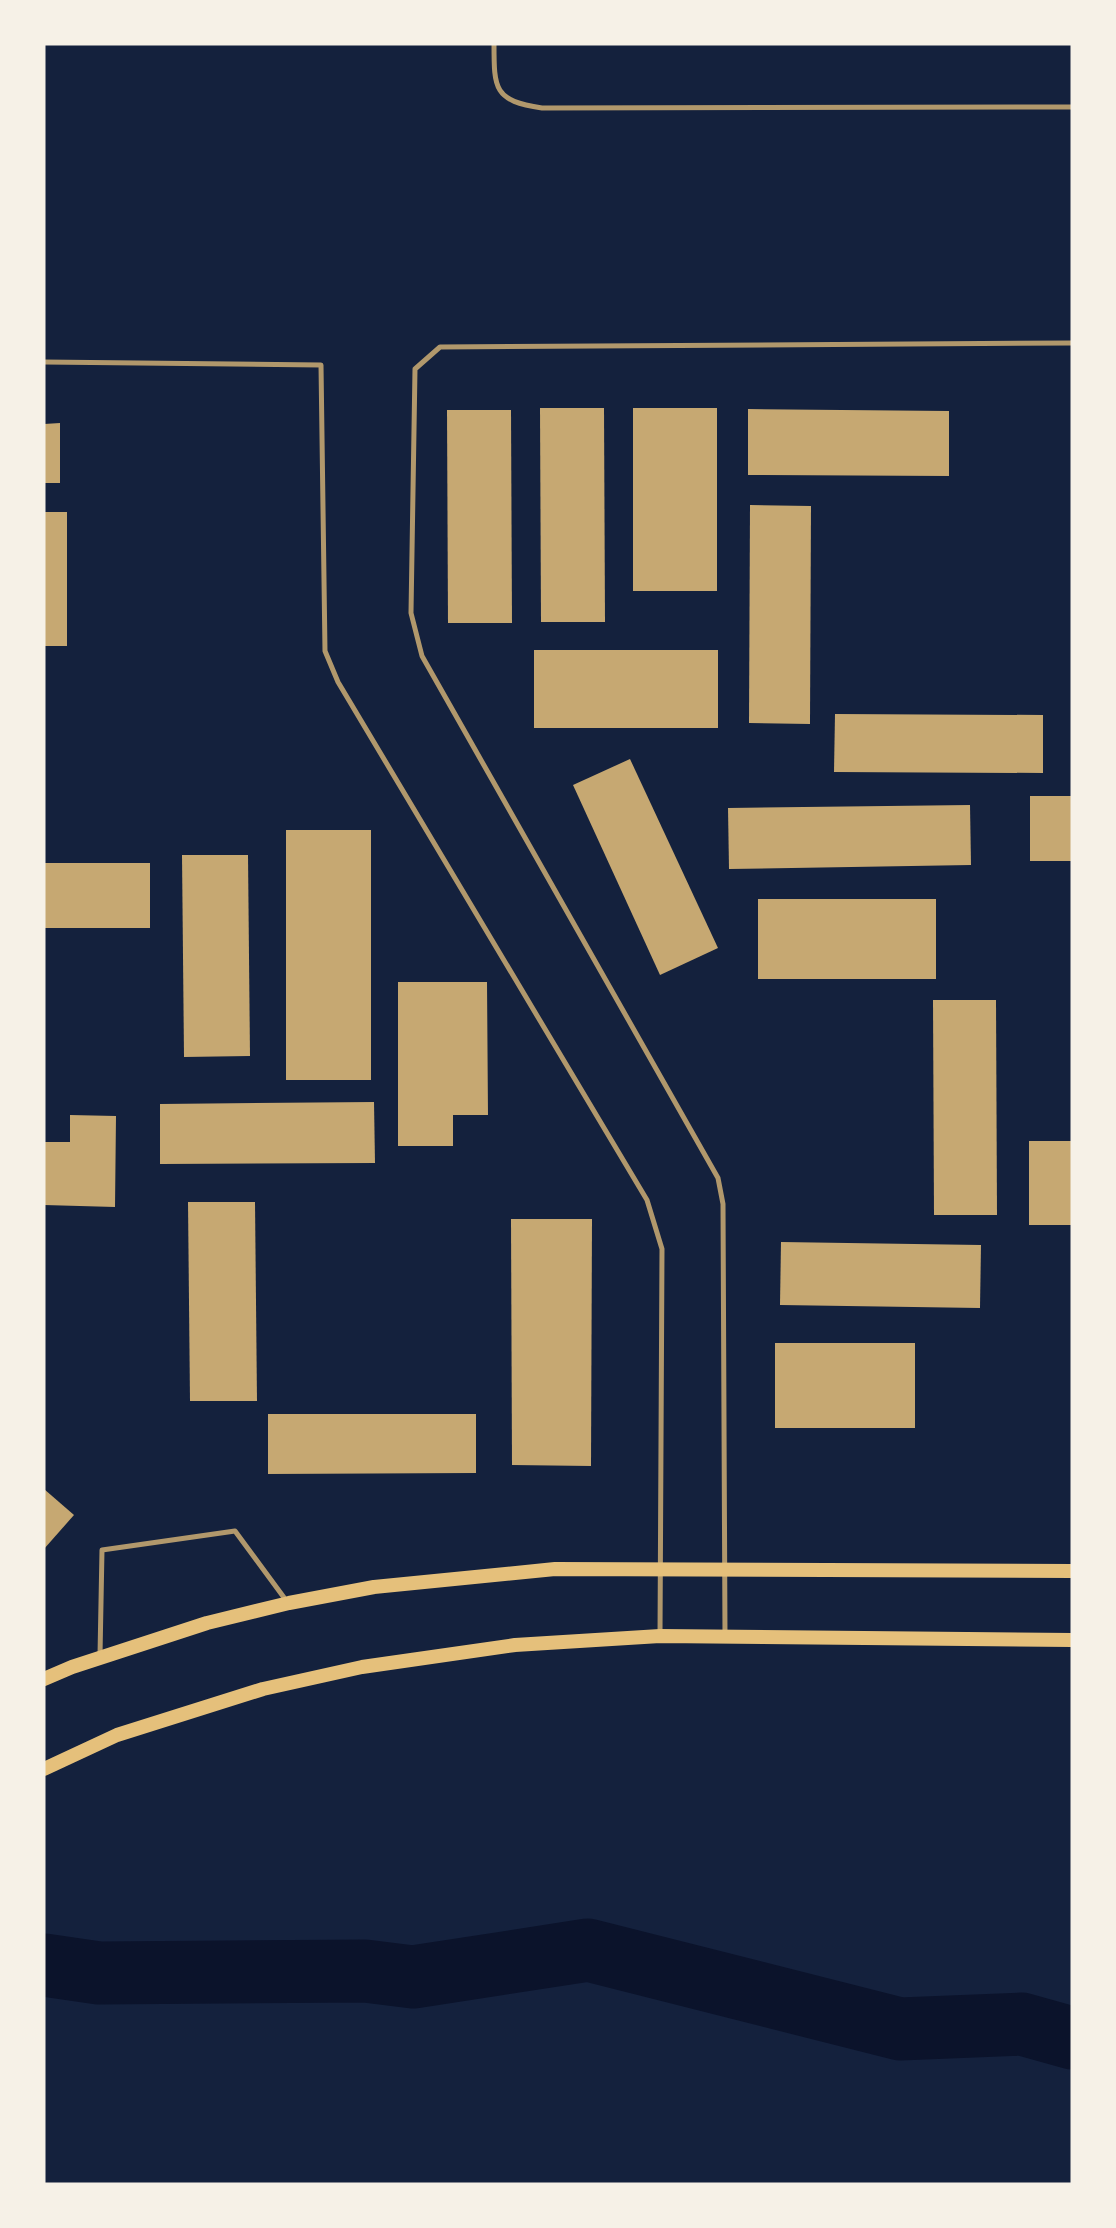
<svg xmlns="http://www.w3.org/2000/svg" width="1116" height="2228" font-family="Barlow,sans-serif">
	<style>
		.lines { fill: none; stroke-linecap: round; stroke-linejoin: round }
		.river { stroke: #0b132b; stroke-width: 63 }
		.building { fill: #c6a872 }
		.service { stroke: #b1986c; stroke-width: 5 }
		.secondary { stroke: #e5c07b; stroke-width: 14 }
	</style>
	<rect width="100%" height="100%" fill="#14213d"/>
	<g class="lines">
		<path class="river" d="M44 1965 99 1973 365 1971 413 1977 588 1950 900 2029 1022 2024 1072 2038"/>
	</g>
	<g class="building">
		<path d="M540 408H604L605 622H541Z"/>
		<rect x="633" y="408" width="84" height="183"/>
		<path d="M748 409 949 411V476L748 475Z"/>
		<path d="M447 410H511L512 623H448Z"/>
		<path d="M60 423V483H44V424Z"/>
		<path d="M750 505 811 506 810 724 749 723Z"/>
		<rect x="44" y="512" width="23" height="134"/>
		<rect x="534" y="650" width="184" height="78"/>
		<path d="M835 714 1043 715V773L834 772Z"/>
		<path d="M630 759 718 948 660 975 573 785Z"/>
		<rect x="1030" y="796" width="42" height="65"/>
		<path d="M970 805 971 865 729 869 728 808Z"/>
		<rect x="286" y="830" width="85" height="250"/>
		<path d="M182 855H248L250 1056 184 1057Z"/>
		<rect x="44" y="863" width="106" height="65"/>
		<rect x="758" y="899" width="178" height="80"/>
		<path d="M398 982H487L488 1115H453V1146H398Z"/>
		<path d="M933 1000H996L997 1215H934Z"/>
		<path d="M374 1102 375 1163 160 1164V1104Z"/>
		<path d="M70 1115 116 1116 115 1207 44 1205V1142H70Z"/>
		<rect x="1029" y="1141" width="43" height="84"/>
		<path d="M188 1202H255L257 1401H190Z"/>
		<path d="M511 1219H592L591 1466 512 1465Z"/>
		<path d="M781 1242 981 1245 980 1308 780 1305Z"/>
		<rect x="775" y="1343" width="140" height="85"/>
		<path d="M268 1414H476V1473L268 1474Z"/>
		<path d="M44 1489 74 1515 44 1549Z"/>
	</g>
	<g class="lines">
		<g class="service">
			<path d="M494 44C494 89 494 101 542 108L1072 107"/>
			<path d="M44 362 321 365 325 651 338 682 647 1200 662 1249 660 1636"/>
			<path d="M725 1636 723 1204 718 1178 422 656 411 613 415 369 440 347 1072 343"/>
			<path d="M100 1655 102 1550 235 1531 288 1603"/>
		</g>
		<g class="secondary">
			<path d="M44 1679 72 1667 207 1623 289 1603 374 1587 555 1569 1072 1571"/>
			<path d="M44 1769 117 1735 263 1689 362 1667 515 1645 660 1636 1072 1640"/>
		</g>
	</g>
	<rect width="1116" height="2228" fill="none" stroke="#f6f1e7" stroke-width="91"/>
</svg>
